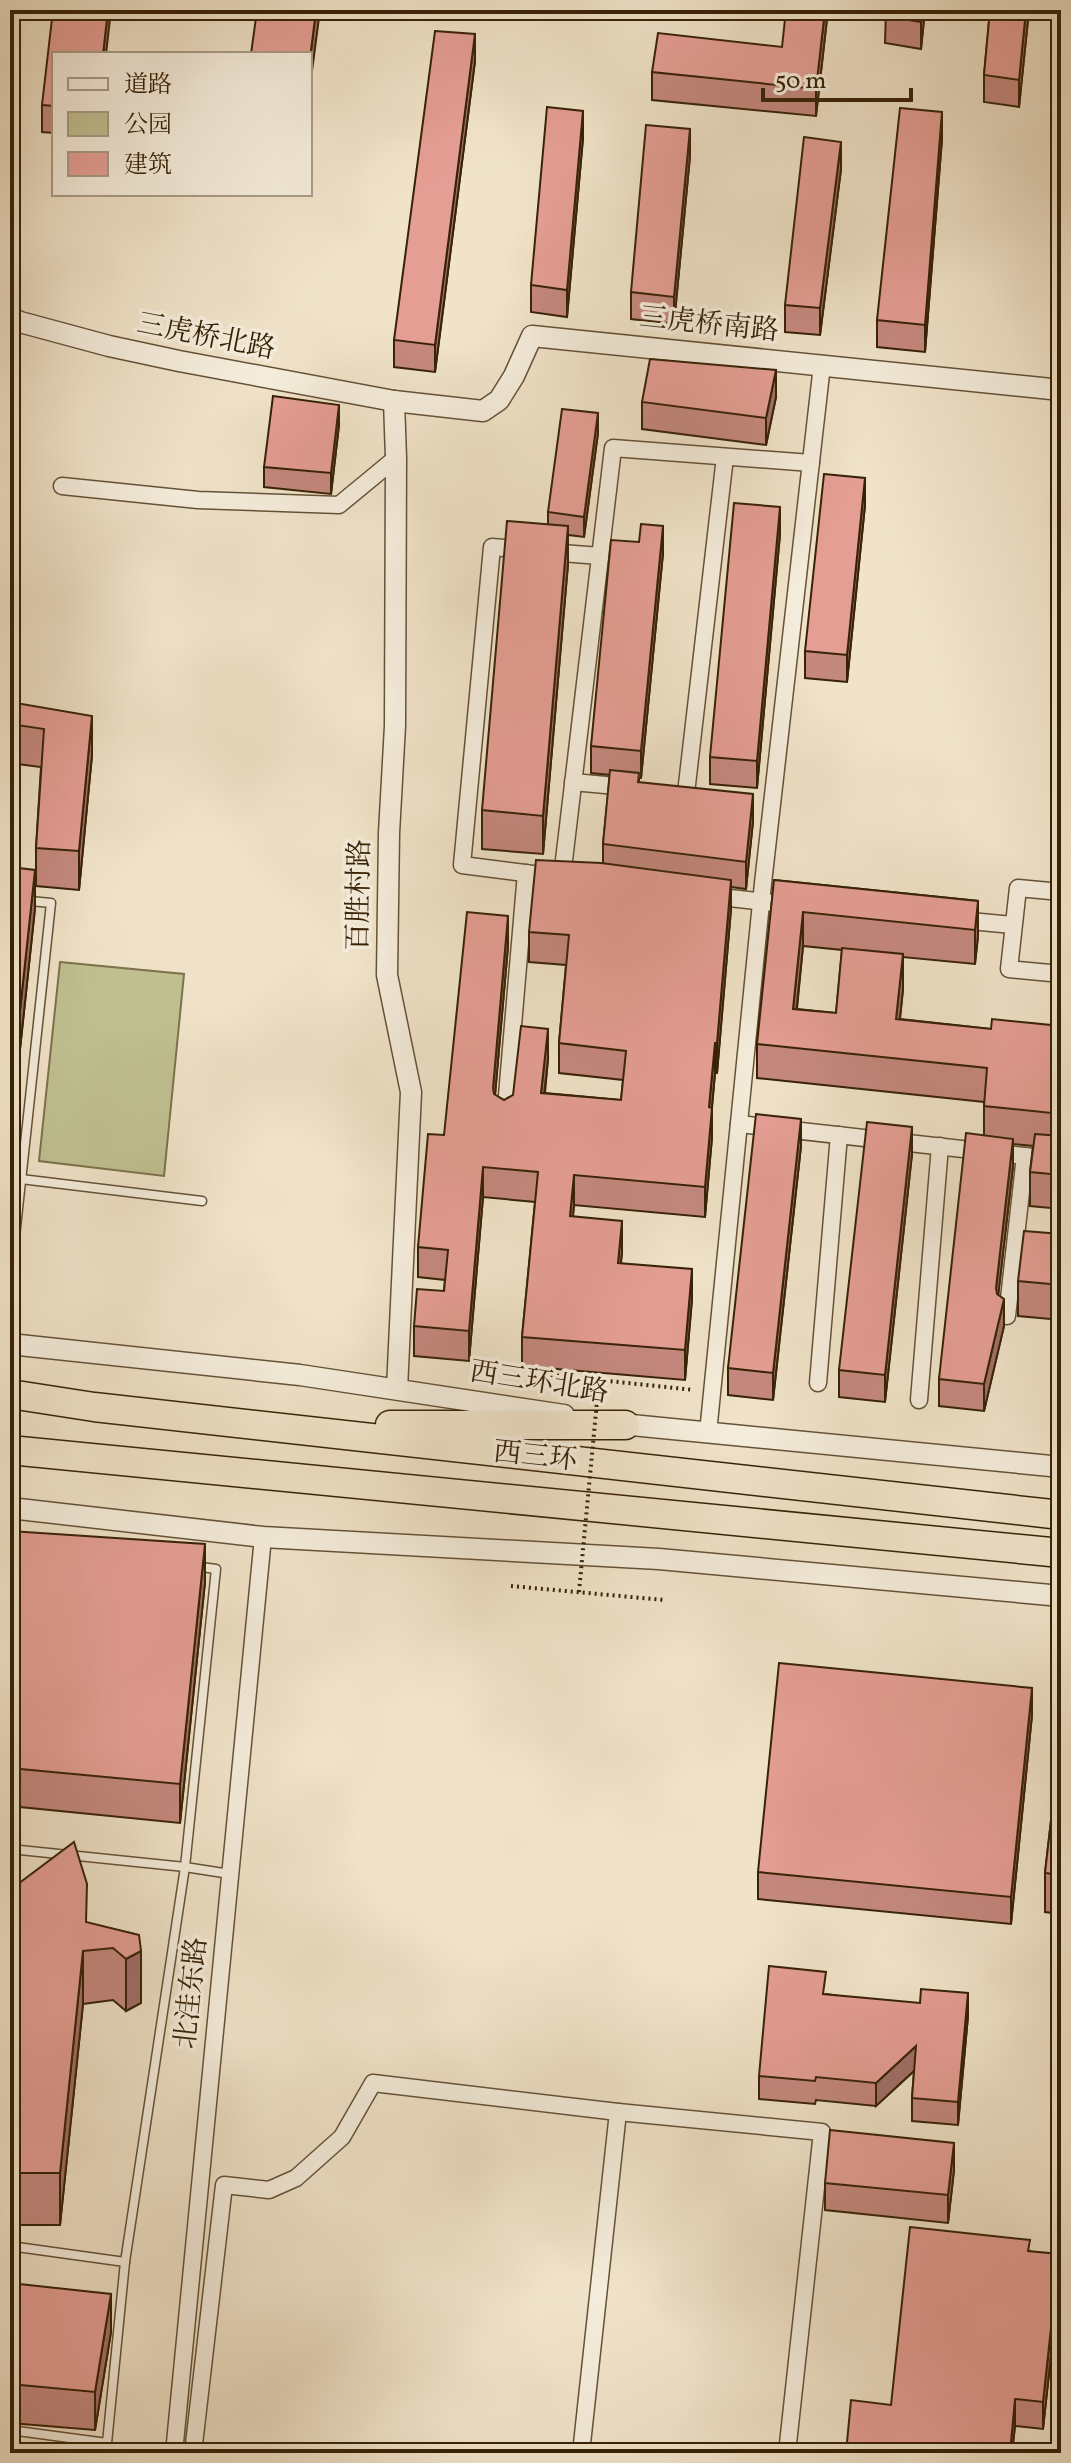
<svg xmlns="http://www.w3.org/2000/svg" width="1071" height="2463" font-family="Vollkorn,'Noto Serif SC',serif">
	<style>
		.green { fill: #c0c192; stroke: #7c724c; stroke-width: 2 }
		.lines { fill: none; stroke-linecap: round; stroke-linejoin: round }
		.service-casing { stroke: #655236; stroke-width: 11 }
		.minor-casing { stroke: #655236; stroke-width: 19 }
		.tertiary-casing { stroke: #655236; stroke-width: 23 }
		.trunk-casing { stroke: #372205; stroke-width: 31 }
		.path { stroke: #372205; stroke-width: 4; stroke-dasharray: 2 4; stroke-linecap: butt }
		.service { stroke: #f5eddc; stroke-width: 8 }
		.minor { stroke: #f5eddc; stroke-width: 16 }
		.tertiary { stroke: #f5eddc; stroke-width: 20 }
		.trunk { stroke: #f0e3c9; stroke-width: 28 }
		.path-bridge { stroke: #372205; stroke-width: 4; stroke-dasharray: 2 4; stroke-linecap: butt }
		.wall { fill: #c5887f; stroke: #372205; stroke-width: 2; fill-rule: evenodd }
		.shaded-wall { fill: #a06f68; stroke: #372205; stroke-width: 2 }
		.building { fill: #e59e94; stroke: #372205; stroke-width: 2 }
		.labels { text-anchor: middle; dominant-baseline: central; stroke-width: 7; stroke-linejoin: round; paint-order: stroke }
		.street-label { font-size: 28px; fill: #372205; stroke: #f5eddc }
	</style>
	<rect width="100%" height="100%" fill="#f0e3c9"/>
	<filter id="stains"><feTurbulence type="fractalNoise" baseFrequency=".0025" numOctaves="4"/><feColorMatrix values="0 0 0 0 .2 0 0 0 0 .09 0 0 0 0 .02 0 0 0 .5 -.17"/></filter>
	<radialGradient id="worn" r=".72"><stop offset=".6" stop-color="#630" stop-opacity="0"/><stop offset="1" stop-color="#630" stop-opacity=".3"/></radialGradient>
	<path class="green" d="M60 962 184 974 164 1176 39 1161Z"/>
	<g class="lines">
		<g class="service-casing">
			<g id="service">
				<path d="M10 899 51 903 10 1283"/>
				<path d="M21 1179 202 1201"/>
				<path d="M10 1849 185 1867 230 1874"/>
				<path d="M10 2246 125 2262"/>
				<path d="M10 2430 107 2443 125 2262 185 1867 216 1569 194 1566"/>
			</g>
		</g>
		<g class="minor-casing">
			<g id="minor">
				<path d="M62 486 198 500 339 505 396 458"/>
				<path d="M526 550 492 547 462 865 556 877"/>
				<path d="M549 552 600 556"/>
				<path d="M573 782 627 787"/>
				<path d="M686 793 725 457"/>
				<path d="M566 878 562 877 613 448 811 463"/>
				<path d="M1061 892 1018 888 1009 969 1061 974"/>
				<path d="M712 896 792 905"/>
				<path d="M959 920 1013 925"/>
				<path d="M505 1119 526 873"/>
				<path d="M739 1124 1061 1160"/>
				<path d="M1007 1316 1025 1156"/>
				<path d="M818 1383 839 1135"/>
				<path d="M919 1400 940 1146"/>
				<path d="M708 1433 763 883 822 365"/>
				<path d="M174 2453 263 1537"/>
				<path d="M193 2453 224 2185 269 2190 296 2178 342 2137 373 2083 618 2112 822 2132 787 2453"/>
				<path d="M581 2453 618 2112"/>
			</g>
		</g>
		<g class="tertiary-casing">
			<g id="tertiary">
				<path d="M10 317 20 322 109 346 179 361 394 401 483 411 499 400 514 376 532 336 1061 390"/>
				<path d="M394 401 396 458 395 726 389 833 387 975 411 1092 397 1389"/>
				<path d="M10 1344 300 1375 564 1415"/>
				<path d="M611 1423 1061 1467"/>
				<path d="M10 1508 263 1537 659 1559 1061 1596"/>
			</g>
		</g>
		<g class="trunk-casing">
			<g id="trunk">
				<path d="M10 1394 94 1407 1061 1515"/>
				<path d="M390 1425H625"/>
				<path d="M10 1450 1061 1553"/>
			</g>
		</g>
		<g class="path">
			<path d="M533 1373 694 1390"/>
			<path d="M511 1586 664 1600"/>
		</g>
		<use href="#service" class="service"/>
		<use href="#minor" class="minor"/>
		<use href="#tertiary" class="tertiary"/>
		<use href="#trunk" class="trunk"/>
		<path class="path-bridge" d="M579 1592 599 1380"/>
	</g>
	<g class="wall">
		<path d="M505 10H548L547 20 505 15Z"/>
		<path d="M828 10 816 116 652 100V72L782 47Z"/>
		<path d="M886 10H925L921 49 885 43Z"/>
		<path d="M990 10H1029L1019 107 984 102V75Z"/>
		<path d="M54 54V133L42 132V105Z"/>
		<path d="M475 61 435 372 394 367V340Z"/>
		<path d="M583 138 567 317 531 312V285Z"/>
		<path d="M942 139 925 352 877 347V320Z"/>
		<path d="M690 156 674 324 631 319V292Z"/>
		<path d="M841 169 820 335 785 332V305Z"/>
		<path d="M776 397 766 445 642 429V402Z"/>
		<path d="M339 425 331 494 264 487V467Z"/>
		<path d="M598 433 584 537 568 535V564L543 854 482 849V810L548 524V512Z"/>
		<path d="M865 505 847 682 805 678V651Z"/>
		<path d="M780 534 757 788 710 784V757Z"/>
		<path d="M663 553 641 778H639V783L753 821 746 889 731 887V909L717 1073H715L712 1108V1137L705 1217 574 1205 573 1216 622 1251 621 1263 692 1299 685 1380 522 1366V1337L535 1202 483 1197 469 1361 414 1356V1326L444 1291 445 1280 418 1277V1247L444 1135 508 946 495 1095 504 1100 513 1095 548 1059 545 1093 621 1100 623 1080 559 1073V1043L566 965 529 962V932L603 863V844L610 775 591 773V746Z"/>
		<path d="M10 702 92 755 79 890 36 886V848L41 767 10 763Z"/>
		<path d="M10 867 35 908 11 1134H10Z"/>
		<path d="M774 880 978 901V936L975 964 903 957V989L900 1019 991 1029 1061 1026V1209L1030 1206V1172L1033 1146 1013 1144V1166L998 1295 1004 1326 984 1411 939 1406V1379L984 1135V1102L757 1078V1044ZM803 946 842 950 836 1013 797 1009Z"/>
		<path d="M801 1146 773 1400 728 1395V1368Z"/>
		<path d="M912 1154 885 1402 839 1397V1370Z"/>
		<path d="M1061 1234V1320L1018 1316V1281Z"/>
		<path d="M10 1531 205 1582 180 1823 10 1806Z"/>
		<path d="M1032 1715 1011 1924 758 1899V1872Z"/>
		<path d="M1061 1733V1914L1045 1912V1873Z"/>
		<path d="M10 1892 87 1923 139 1935 141 2003 126 2011 113 2000 83 2004 60 2225H21L10 2224Z"/>
		<path d="M826 1994 968 2016 958 2125 912 2121V2098L914 2071 876 2106 816 2100 815 2104 759 2099V2076Z"/>
		<path d="M954 2170 948 2223 825 2210V2183Z"/>
		<path d="M1030 2251 1059 2281 1043 2429 1015 2426 1012 2453H846L891 2405Z"/>
		<path d="M10 2283 111 2332 95 2430 10 2423Z"/>
	</g>
	<g class="shaded-wall">
		<path d="M108 10H111L106 54H103Z"/>
		<path d="M316 10H320L310 86V59Z"/>
		<path d="M825 10H828L816 116V89Z"/>
		<path d="M923 10H925L921 49V22Z"/>
		<path d="M1026 10H1029L1019 107V80Z"/>
		<path d="M475 34V61L435 372V345Z"/>
		<path d="M583 111V138L567 317V290Z"/>
		<path d="M942 112V139L925 352V325Z"/>
		<path d="M690 129V156L674 324V297Z"/>
		<path d="M841 142V169L820 335V308Z"/>
		<path d="M776 370V397L766 445V418Z"/>
		<path d="M339 405V425L331 494V473Z"/>
		<path d="M598 413V433L584 537V517Z"/>
		<path d="M865 478V505L847 682V655Z"/>
		<path d="M780 507V534L757 788V761Z"/>
		<path d="M568 526V564L543 854V816Z"/>
		<path d="M663 526V553L641 778V751Z"/>
		<path d="M92 716V755L79 890V851Z"/>
		<path d="M753 794V821L746 889V862Z"/>
		<path d="M35 870V908L11 1134V1095Z"/>
		<path d="M731 880V909L717 1073V1043Z"/>
		<path d="M978 901V936L975 964V930Z"/>
		<path d="M803 912V946L793 1043V1009Z"/>
		<path d="M508 916V946L493 1118V1088Z"/>
		<path d="M903 954V989L896 1054V1019Z"/>
		<path d="M548 1029V1059L541 1123V1093Z"/>
		<path d="M715 1043V1073L709 1137V1107Z"/>
		<path d="M712 1108V1137L705 1217V1187Z"/>
		<path d="M801 1119V1146L773 1400V1373Z"/>
		<path d="M912 1127V1154L885 1402V1375Z"/>
		<path d="M1013 1139V1166L996 1315V1288Z"/>
		<path d="M483 1167V1197L469 1361V1331Z"/>
		<path d="M574 1175V1205L570 1245V1216Z"/>
		<path d="M622 1221V1251L618 1293V1263Z"/>
		<path d="M692 1269V1299L685 1380V1350Z"/>
		<path d="M1004 1299V1326L984 1411V1384Z"/>
		<path d="M205 1544V1582L180 1823V1784Z"/>
		<path d="M1032 1688V1715L1011 1924V1897Z"/>
		<path d="M83 1951V2004L60 2225V2173Z"/>
		<path d="M141 1951V2003L126 2011V1959Z"/>
		<path d="M968 1993V2016L958 2125V2102Z"/>
		<path d="M916 2046V2069L876 2106V2083Z"/>
		<path d="M954 2143V2170L948 2223V2195Z"/>
		<path d="M1059 2254V2281L1043 2429V2402Z"/>
		<path d="M111 2294V2332L95 2430V2392Z"/>
		<path d="M1015 2399V2426L1012 2453H1010Z"/>
	</g>
	<g class="building">
		<path d="M53 10H108L103 54H54V106L42 105Z"/>
		<path d="M257 10H316L310 59V54H251Z"/>
		<path d="M786 10H825L816 89 652 72 658 33 782 47Z"/>
		<path d="M886 10H923L921 22 885 16Z"/>
		<path d="M990 10H1026L1019 80 984 75Z"/>
		<path d="M435 31 475 34 435 345 394 340Z"/>
		<path d="M547 107 583 111 567 290 531 285Z"/>
		<path d="M900 108 942 112 925 325 877 320Z"/>
		<path d="M646 125 690 129 674 297 631 292Z"/>
		<path d="M804 137 841 142 820 308 785 305Z"/>
		<path d="M650 359 776 370 766 418 642 402Z"/>
		<path d="M273 396 339 405 331 473 264 467Z"/>
		<path d="M562 409 598 413 584 517 548 512Z"/>
		<path d="M824 474 865 478 847 655 805 651Z"/>
		<path d="M734 503 780 507 757 761 710 757Z"/>
		<path d="M507 521 568 526 543 816 482 810Z"/>
		<path d="M641 524 663 526 641 751 591 746 611 540 639 542Z"/>
		<path d="M10 702 92 716 79 851 36 848 44 729 10 724Z"/>
		<path d="M610 770 639 773 638 782 753 794 746 862 603 844Z"/>
		<path d="M536 860 601 863 731 880 717 1043H715L709 1107 712 1108 705 1187 574 1175 570 1216 622 1221 618 1263 692 1269 685 1350 522 1337 538 1172 483 1167 469 1331 414 1326 417 1289 444 1291 448 1250 418 1247 428 1134 444 1135 467 912 508 916 493 1088 494 1094 504 1100 513 1095 521 1026 548 1029 541 1093 621 1100 626 1051 559 1043 569 935 529 932Z"/>
		<path d="M10 867 35 870 11 1095H10Z"/>
		<path d="M774 880 978 901 975 930 803 912 793 1009 836 1013 842 948 903 954 896 1019 991 1029 992 1019 1061 1026V1114L984 1106 987 1068 757 1044Z"/>
		<path d="M756 1114 801 1119 773 1373 728 1368Z"/>
		<path d="M867 1122 912 1127 885 1375 839 1370Z"/>
		<path d="M966 1133 1013 1139 996 1288 997 1294 1004 1299 984 1384 939 1379Z"/>
		<path d="M1035 1134 1061 1136V1175L1030 1172Z"/>
		<path d="M1024 1231 1061 1234V1285L1018 1281Z"/>
		<path d="M10 1531 205 1544 180 1784 10 1768Z"/>
		<path d="M779 1663 1032 1688 1011 1897 758 1872Z"/>
		<path d="M1061 1733V1875L1045 1873Z"/>
		<path d="M74 1842 87 1884 86 1922 139 1935 141 1951 126 1959 113 1948 83 1951 60 2173H21L10 2171V1892L14 1887Z"/>
		<path d="M769 1966 826 1972 823 1994 920 2003 921 1989 968 1993 958 2102 912 2098 916 2046 876 2083 816 2077 815 2081 759 2076Z"/>
		<path d="M830 2130 954 2143 948 2195 825 2183Z"/>
		<path d="M910 2227 1030 2240 1028 2251 1059 2254 1043 2402 1015 2399 1010 2453H846L851 2400 891 2405Z"/>
		<path d="M10 2283 111 2294 95 2392 10 2384Z"/>
	</g>
	<g class="labels">
		<g class="street-label">
			<text transform="translate(709 325) rotate(6)">三虎桥南路</text>
			<text transform="translate(206 337) rotate(11)">三虎桥北路</text>
			<text transform="translate(360 895) rotate(-89)">百胜村路</text>
			<text transform="translate(539 1383) rotate(9)">西三环北路</text>
			<text transform="translate(535 1457) rotate(6)">西三环</text>
			<text transform="translate(192 1993) rotate(-84)">北洼东路</text>
		</g>
	</g>
	<rect width="1071" height="2463" fill="none" stroke="#f0e3c9" stroke-width="40"/>
	<rect x="12" y="12" width="1047" height="2439" fill="none" stroke="#372205" stroke-width="4"/>
	<rect x="20" y="20" width="1031" height="2423" fill="none" stroke="#372205" stroke-width="2"/>
	<rect x="52" y="52" width="260" height="144" fill="#f5eddc" stroke="#a99c86" stroke-width="2"/>
	<rect x="68" y="78" width="40" height="12" fill="#f5eddc" stroke="#a99c86" stroke-width="2"/>
	<text x="124" y="92" font-size="24" fill="#372205">道路</text>
	<rect x="68" y="112" width="40" height="24" fill="#c0c192" stroke="#a99c86" stroke-width="2"/>
	<text x="124" y="132" font-size="24" fill="#372205">公园</text>
	<rect x="68" y="152" width="40" height="24" fill="#e59e94" stroke="#a99c86" stroke-width="2"/>
	<text x="124" y="172" font-size="24" fill="#372205">建筑</text>
	<path d="M763 88v12h148v-12" fill="none" stroke="#372205" stroke-width="4"/>
	<text x="775" y="88" font-size="24" fill="#372205" stroke="#f5eddc" stroke-width="6" paint-order="stroke">50 m</text>
	<rect width="100%" height="100%" filter="url(#stains)"/>
	<rect width="100%" height="100%" fill="url(#worn)"/>
</svg>
